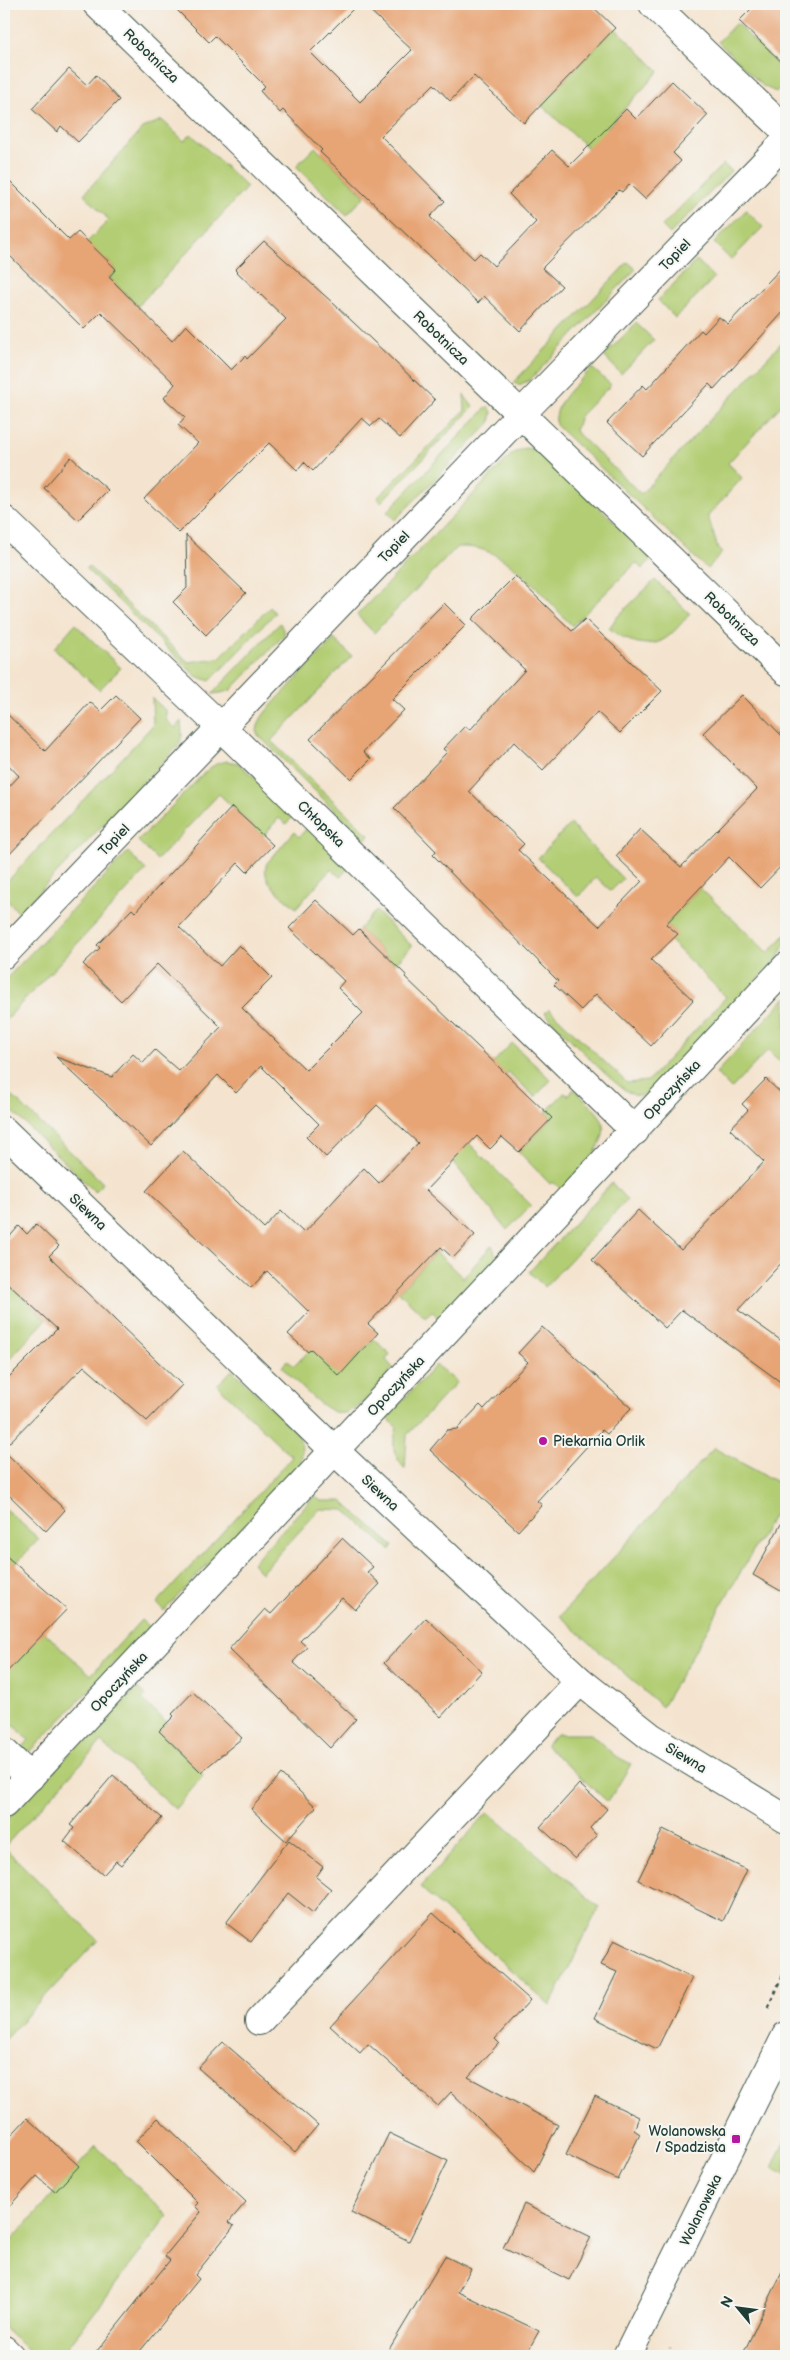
<svg xmlns="http://www.w3.org/2000/svg" width="790" height="2360" font-family="'Balsamiq Sans',sans-serif">
	<style>
		.green { fill: #b2cd73; stroke: #688554 }
		.building { fill: #e7a474 }
		.lines { fill: none; stroke-linecap: round; stroke-linejoin: round }
		.minor-casing { stroke: #3f564b; stroke-width: 30 }
		.path { stroke: #3f564b; stroke-width: 3; stroke-dasharray: 4 4; stroke-linecap: butt }
		.minor { stroke: #fff; stroke-width: 28 }
		.poi-dot { fill: #b5179e; stroke: #f6f6f2; stroke-width: 2 }
		.labels { text-anchor: middle; dominant-baseline: central; stroke-width: 4; stroke-linejoin: round; paint-order: stroke }
		.street-label { font-size: 14px; fill: #1f3d34; stroke: #f6f6f2 }
		.poi-label { font-size: 14px; fill: #1f3d34; stroke: #f6f6f2; text-anchor: start }
	</style>
	<rect width="100%" height="100%" fill="#f6f6f2"/>
	<filter id="ink" filterUnits="userSpaceOnUse"><feTurbulence type="fractalNoise" baseFrequency=".02" numOctaves="2"/><feDisplacementMap in="SourceGraphic" scale="10" xChannelSelector="R" yChannelSelector="G"/><feConvolveMatrix kernelMatrix="1 2 1 2 8 2 1 2 1" color-interpolation-filters="sRGB"/></filter>
	<filter id="wash" filterUnits="userSpaceOnUse"><feTurbulence type="fractalNoise" baseFrequency=".0096" numOctaves="4" result="noise"/><feDisplacementMap in="SourceGraphic" scale="20" xChannelSelector="R" yChannelSelector="G"/><feGaussianBlur stdDeviation="1.12" result="paint"/><feColorMatrix in="noise" values="0 0 0 0 0 0 0 0 0 0 0 0 0 0 0 0 0 1.4 0 .05"/><feComposite in="paint" operator="in"/></filter>
	<g filter="url(#wash)">
		<rect width="100%" height="100%" fill="#f4e4cf"/>
		<g class="green">
			<path d="M736 23 786 73V82L776 92 763 86 718 42Z"/>
			<path d="M615 28 659 71 607 128 602 161 541 105Z"/>
			<path d="M162 120 184 141 191 134 247 187 138 306 109 277 116 269 107 260 99 267 81 248 109 220 84 194 143 128Z"/>
			<path d="M315 147 365 196 347 215 296 166Z"/>
			<path d="M723 164 731 171 670 234 662 226Z"/>
			<path d="M746 210 763 227 731 260 714 243Z"/>
			<path d="M697 260 714 278 675 318 658 300Z"/>
			<path d="M628 262 636 269 530 380 519 385 513 383Z"/>
			<path d="M636 323 654 340 621 374 604 356Z"/>
			<path d="M782 342 786 346V400L728 463 742 478 708 516 718 549 722 553 707 569 556 425C553 401 577 384 592 368L611 385 580 416 575 431 641 494Z"/>
			<path d="M464 395 473 407 381 502 377 498 465 410Z"/>
			<path d="M488 406 492 412 490 423 395 520 387 512Z"/>
			<path d="M525 448 538 450 548 457 652 559 642 569 636 563 572 626C546 599 518 560 480 549 473 547 464 547 457 547L374 633 357 615 513 453Z"/>
			<path d="M88 566 188 662 219 658 270 607 275 613 210 681 196 676 86 569Z"/>
			<path d="M655 580 690 614C681 623 672 636 661 641 644 649 621 639 609 628L617 617Z"/>
			<path d="M280 623 285 634 231 690 221 693 212 694Z"/>
			<path d="M75 624 121 668 99 690 54 648Z"/>
			<path d="M334 639 352 656 271 741 369 835 365 840 257 734C257 724 261 717 268 709Z"/>
			<path d="M152 698 166 711V720L175 728 181 721 182 735 179 745 19 913 4 897V885L153 725Z"/>
			<path d="M227 761 238 763 295 815 286 824 279 818 263 836 219 794 157 860 138 841 208 769 218 763Z"/>
			<path d="M570 824 623 879 611 891 596 877 578 897 538 858Z"/>
			<path d="M308 827 349 867 340 877 331 869 296 908C284 896 259 882 267 863L294 832 299 837Z"/>
			<path d="M128 852 146 870 4 1022V981Z"/>
			<path d="M700 888 768 953 786 934V944L777 959 653 1093C646 1095 641 1097 634 1095 616 1089 562 1030 545 1013L549 1009 627 1083 648 1081 726 997 670 941 677 934 666 924Z"/>
			<path d="M376 911 412 946 395 964 359 929Z"/>
			<path d="M786 997V1068L768 1050 731 1089 716 1073Z"/>
			<path d="M512 1043 551 1080 535 1097 508 1072 468 1114 456 1101Z"/>
			<path d="M4 1088 103 1183 95 1192 4 1103Z"/>
			<path d="M574 1089C582 1098 595 1108 601 1118 614 1142 576 1173 562 1190L553 1182 550 1184 519 1152 552 1118 546 1112 564 1093 568 1095Z"/>
			<path d="M442 1116 531 1205 507 1230 453 1162 425 1135Z"/>
			<path d="M612 1183 627 1200 545 1287 529 1272Z"/>
			<path d="M492 1245 497 1259 440 1320 432 1311 425 1317 399 1292 436 1252 463 1278Z"/>
			<path d="M4 1280 46 1320 4 1365Z"/>
			<path d="M374 1339 390 1354 386 1360 393 1368C380 1382 364 1407 345 1413 328 1418 295 1380 282 1367L287 1360 294 1366 311 1349 339 1375Z"/>
			<path d="M436 1365 457 1382 407 1435 405 1469C393 1455 391 1446 397 1428L387 1417Z"/>
			<path d="M232 1370 297 1433C303 1443 303 1454 300 1466L164 1611 157 1603 292 1457 217 1385Z"/>
			<path d="M714 1448 786 1487V1494L662 1707 560 1616Z"/>
			<path d="M314 1496 321 1501H342L393 1546 390 1550 345 1510 320 1509 261 1573 252 1563Z"/>
			<path d="M4 1508 39 1539 4 1576Z"/>
			<path d="M141 1620 149 1627 33 1749 29 1751 22 1748 29 1740 4 1716V1666L13 1656 44 1632 91 1675Z"/>
			<path d="M138 1687 146 1695 142 1700 167 1723 159 1732 201 1772 203 1776 175 1809 101 1742 4 1847V1823L94 1728 96 1730Z"/>
			<path d="M556 1734H591L614 1755 631 1764 608 1802 546 1746Z"/>
			<path d="M488 1812 599 1907 550 2006 420 1887Z"/>
			<path d="M4 1847 98 1940 4 2040Z"/>
			<path d="M786 2137V2175L772 2168Z"/>
			<path d="M96 2146 168 2216 61 2356H34L4 2328V2249Z"/>
		</g>
		<g id="blocks">
			<g class="building">
				<path d="M171 4H358L310 52 360 102 412 50 363 4H590L615 28 524 123 474 76 450 101 434 84 381 136 445 201 430 217 474 259 480 253 494 266 536 222 509 194 552 150 569 166 626 109 636 119 672 81 708 115 673 153 681 161 645 199 629 184 622 192 619 190 542 268 562 286 520 331 484 296 478 303 320 152 322 150 283 110 280 113 260 91 265 86 215 36 209 42Z"/>
				<path d="M756 4H786V66L739 21Z"/>
				<path d="M69 69 87 85 96 75 119 100 78 142 61 126 57 132 32 109Z"/>
				<path d="M4 175 69 240 78 232 116 269 109 277 172 341 186 325 231 370 245 356 247 359 286 319 235 270 264 241 333 303 435 400 400 438 379 419 371 426 362 418 313 471 304 462 297 470 269 443 179 533 144 499 198 443 178 425 185 417 164 398 175 384 101 312 84 329 4 250Z"/>
				<path d="M786 263V309L714 389 709 384 642 456 607 423 643 385 647 389 701 330 704 333 719 317 728 324Z"/>
				<path d="M71 457 108 490 78 520 44 488Z"/>
				<path d="M186 535 246 593 206 635 173 602 187 588Z"/>
				<path d="M515 576 572 631 585 619 662 691 620 733 597 712 543 770 514 742 469 791 524 844 518 850 599 926 642 881 616 856 640 829 681 867 757 789 703 733 742 695 786 740V861L760 888 729 857 666 924 678 934 651 960 693 1000 651 1046 596 994 581 1010 554 985 558 981 433 855 436 851 394 808 447 752 443 749 465 726 470 730 525 670 472 619Z"/>
				<path d="M444 603 466 625 392 699 404 710 363 752 371 759 351 779 310 739Z"/>
				<path d="M116 695 140 718 4 860V792L19 776 4 760V711L45 751 90 702 100 711Z"/>
				<path d="M232 807 273 845 247 872 238 863 179 927 220 966 239 945 272 978 242 1008 306 1070 363 1013 338 988 344 981 289 928 316 900 353 935 359 929 406 975 405 977 552 1118 519 1152 502 1137 490 1149 477 1136 426 1190 475 1235 453 1258 441 1247 368 1324 378 1333 339 1376 311 1349 308 1352 288 1334 309 1312 267 1271 251 1288 146 1191 183 1151 264 1229 281 1211 304 1233 364 1168 379 1183 418 1143 377 1105 326 1157 306 1137 319 1124 261 1066 236 1093 218 1075 151 1146 56 1057 112 1077 133 1054 143 1063 155 1050 179 1071 221 1027 157 964 121 1001 83 964 100 948 97 945 132 909 135 912Z"/>
				<path d="M766 1079 786 1098V1258L738 1310 786 1344V1386L682 1310 665 1328 592 1260 638 1210 681 1250 764 1162 730 1129 748 1110 742 1104Z"/>
				<path d="M36 1224 59 1246 49 1256 182 1385 147 1421 84 1366 4 1448V1382L57 1329 4 1280V1243L19 1226 27 1234Z"/>
				<path d="M542 1327 631 1408 607 1434 602 1430 537 1501 542 1505 518 1531 430 1450 447 1430 457 1429 480 1405 484 1409 528 1362 518 1353Z"/>
				<path d="M4 1451 65 1510 46 1531 4 1490Z"/>
				<path d="M786 1515V1594L753 1575Z"/>
				<path d="M342 1538 373 1567 367 1572 380 1584 355 1610 342 1598 300 1641 307 1647 293 1662 356 1719 330 1748 229 1649 265 1609 271 1614Z"/>
				<path d="M4 1554 67 1609 4 1675Z"/>
				<path d="M426 1618 482 1671 441 1717 384 1663Z"/>
				<path d="M193 1692 242 1738 201 1772 159 1731 174 1716 172 1714Z"/>
				<path d="M281 1774 316 1807 286 1841 251 1809Z"/>
				<path d="M113 1775 162 1818 121 1865 116 1861 103 1875 64 1841 74 1828 70 1825Z"/>
				<path d="M579 1784 607 1809 590 1828 597 1836 575 1859 540 1827Z"/>
				<path d="M663 1829 747 1870 723 1921 638 1880Z"/>
				<path d="M289 1840 323 1867 316 1877 331 1889 313 1913 288 1893 251 1942 226 1923Z"/>
				<path d="M433 1913 530 2000 495 2039 499 2043 468 2077 558 2125 534 2172 451 2092 438 2106 368 2044 360 2053 330 2026Z"/>
				<path d="M614 1940 692 1978 657 2049 595 2018 617 1972 601 1965Z"/>
				<path d="M223 2042 318 2125 295 2152 198 2068Z"/>
				<path d="M595 2096 639 2117 634 2130 640 2134 618 2180 566 2155Z"/>
				<path d="M27 2118 79 2166 55 2192 37 2176 4 2212V2143Z"/>
				<path d="M158 2118 246 2202 229 2222 234 2226 195 2275 199 2279 136 2356H93L170 2260 165 2256 201 2212 195 2206 198 2203 136 2141Z"/>
				<path d="M389 2133 448 2161 409 2241 351 2212Z"/>
				<path d="M524 2204 591 2237 569 2280 503 2248Z"/>
				<path d="M445 2256 471 2269 458 2292 539 2331 525 2356H385Z"/>
				<path d="M786 2264V2356H742Z"/>
			</g>
		</g>
	</g>
	<g filter="url(#ink)">
		<use href="#blocks" fill-opacity="0" stroke="#3f564b" stroke-width="1"/>
		<g class="lines">
			<g class="minor-casing">
				<g id="minor">
					<path d="M97 4 786 671"/>
					<path d="M653 4 786 131"/>
					<path d="M4 520 222 728 635 1131"/>
					<path d="M4 954 520 415 786 141"/>
					<path d="M4 1131 335 1451 580 1681 651 1737 786 1819"/>
					<path d="M4 1752 30 1777"/>
					<path d="M4 1804 786 967"/>
					<path d="M259 2021 580 1681"/>
					<path d="M4 2350 10 2356"/>
					<path d="M627 2356 786 2036"/>
				</g>
			</g>
			<g class="path">
				<path d="M768 2008 786 1969"/>
				<path d="M668 2356 670 2348"/>
			</g>
			<use href="#minor" class="minor"/>
		</g>
	</g>
	<g class="poi-dot">
		<circle cx="543" cy="1441" r="5"/>
		<rect x="731" y="2134" width="10" height="10" rx="2.5"/>
	</g>
	<g class="labels">
		<g class="street-label">
			<text transform="translate(151 56) rotate(44)">Robotnicza</text>
			<text transform="translate(675 255) rotate(-46)">Topiel</text>
			<text transform="translate(441 338) rotate(44)">Robotnicza</text>
			<text transform="translate(394 547) rotate(-46)">Topiel</text>
			<text transform="translate(732 619) rotate(44)">Robotnicza</text>
			<text transform="translate(321 824) rotate(44)">Chłopska</text>
			<text transform="translate(114 840) rotate(-46)">Topiel</text>
			<text transform="translate(672 1090) rotate(-47)">Opoczyńska</text>
			<text transform="translate(88 1212) rotate(44)">Siewna</text>
			<text transform="translate(396 1386) rotate(-47)">Opoczyńska</text>
			<text transform="translate(380 1493) rotate(43)">Siewna</text>
			<text transform="translate(119 1682) rotate(-47)">Opoczyńska</text>
			<text transform="translate(686 1758) rotate(31)">Siewna</text>
			<text transform="translate(701 2210) rotate(-64)">Wolanowska</text>
		</g>
		<g class="poi-label">
			<text x="553" y="1441">Piekarnia Orlik</text>
			<text x="726" y="2131" text-anchor="end">Wolanowska<tspan x="726" dy="16">/ Spadzista</tspan></text>
		</g>
	</g>
	<rect width="790" height="2360" fill="none" stroke="#f6f6f2" stroke-width="20"/>
	<g transform="translate(738 2308) rotate(299)" stroke="#f6f6f2" stroke-width="4" paint-order="stroke">
	<path d="M0-4L9 19L0 12L-9 19Z" fill="#1f3d34"/>
	<text y="-8" font-size="14" font-weight="bold" text-anchor="middle" fill="#1f3d34">N</text>
	</g>
</svg>
